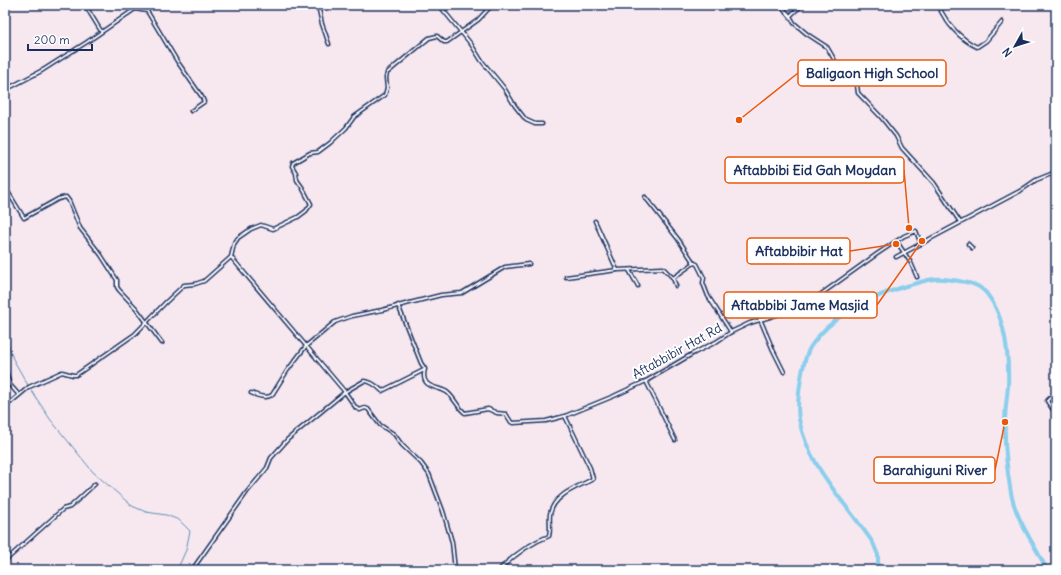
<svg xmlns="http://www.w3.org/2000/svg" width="1061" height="575" font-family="Delius,sans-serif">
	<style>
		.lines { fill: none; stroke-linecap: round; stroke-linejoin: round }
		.stream { stroke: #5e8eb3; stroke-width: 1 }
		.river { stroke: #8aceec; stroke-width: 4 }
		.minor-casing { stroke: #1b2f5e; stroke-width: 5 }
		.minor { stroke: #fff; stroke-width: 2 }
		.labels { text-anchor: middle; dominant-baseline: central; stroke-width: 4; stroke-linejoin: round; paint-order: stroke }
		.street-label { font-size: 13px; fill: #1b2f5e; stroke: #fff }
		.leader { fill: none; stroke: #e8590c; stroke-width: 1.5 }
		.callout-dot { fill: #e8590c; stroke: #fff; stroke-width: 1.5 }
		.callout { fill: #fff; stroke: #e8590c; stroke-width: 1.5 }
		.callout-label { font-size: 14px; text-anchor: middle; font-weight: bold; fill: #1b2f5e }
	</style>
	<rect width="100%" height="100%" fill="#f7e8f0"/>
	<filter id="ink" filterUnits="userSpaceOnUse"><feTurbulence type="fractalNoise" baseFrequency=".025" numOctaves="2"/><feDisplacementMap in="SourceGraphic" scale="8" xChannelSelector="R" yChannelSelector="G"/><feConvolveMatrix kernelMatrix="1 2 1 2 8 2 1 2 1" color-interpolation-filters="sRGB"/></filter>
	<g filter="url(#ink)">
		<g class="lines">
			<path class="stream" d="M5 334 13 359 29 387 50 419 93 472 132 506 146 512 166 515 179 520 190 531 186 550 178 568 173 570"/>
			<path class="river" d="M878 570V555L873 543C847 504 808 467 799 419 796 402 802 360 811 346 832 314 871 297 906 286 915 284 925 280 934 279 942 278 950 280 959 281 970 283 979 284 987 294 1006 318 1009 356 1008 386 1007 398 1005 410 1005 422 1004 445 1007 470 1011 493 1016 520 1035 545 1047 570"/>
			<g class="minor-casing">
				<g id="minor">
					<path d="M85 5 101 31"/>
					<path d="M131 5 135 9 147 11 177 61 202 97 204 102 191 111"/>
					<path d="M318 5 322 24 329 44"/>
					<path d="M439 5 471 44 481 60 504 88 515 106 526 120 535 124H542"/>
					<path d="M780 5 790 16 794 23 807 34 827 47 838 66 857 85 858 93 880 116 896 136 902 148 934 183 960 222"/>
					<path d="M938 5C946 23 960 39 977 47L986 41 1002 22"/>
					<path d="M790 16 802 5"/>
					<path d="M5 90 43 70 87 42 135 9"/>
					<path d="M5 187 24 218 58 199 66 197 69 201 80 228 101 255 117 280V287L119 290 136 308 162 343"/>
					<path d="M645 197 678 239 694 263 673 278"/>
					<path d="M595 221 617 270"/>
					<path d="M897 242 911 263 917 277"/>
					<path d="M968 244 972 248"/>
					<path d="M231 257 345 392 356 408 360 410 365 408 368 409 380 425 394 434 402 445 421 463 429 474 443 511 452 542 455 570"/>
					<path d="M896 257 1020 191 1036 180 1056 172"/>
					<path d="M694 263 697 264 704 278 703 283 708 296 731 332"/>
					<path d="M629 270 638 286"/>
					<path d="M566 277 617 270 663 268 673 278 676 286"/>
					<path d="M398 305 421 363 425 369C419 390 441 386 448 393 455 399 458 408 465 413L488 409 497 413 506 414 511 422 513 423 546 421 565 416 614 396 646 381 694 353 716 342 731 332 750 323 783 313 817 297 877 254 904 236 916 231 921 244"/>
					<path d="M760 319 773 350 784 372"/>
					<path d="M5 368 10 385 19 395"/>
					<path d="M646 381 675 440"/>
					<path d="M1056 392 1047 401 1056 414"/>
					<path d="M251 393C258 396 266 399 272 395L287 371 306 346 335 322 352 316 382 310 441 295 462 293 505 267 529 264"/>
					<path d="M5 407 29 387 62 372 73 375H76L135 334 166 302 184 285 195 284 204 281 231 257 234 244 238 238 251 229 261 225 273 229 298 217 306 211 311 204 302 187 297 180 296 173 292 166 293 163 310 153 318 152 330 143 346 128 354 117 385 95 387 88 386 78 387 73 429 38 437 36 444 42H447L478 20 492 5"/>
					<path d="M5 561 63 509 70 507 95 484"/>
					<path d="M192 570 247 492 267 468 271 458 288 439 345 392 364 381C371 381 377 386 382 391L424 370"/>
					<path d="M499 570C513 556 530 543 549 536 551 529 549 521 550 514 554 494 578 487 593 479L590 468 565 416"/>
				</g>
			</g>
			<use href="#minor" class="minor"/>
		</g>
	</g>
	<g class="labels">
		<g class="street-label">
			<text transform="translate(677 351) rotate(-29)">Aftabbibir Hat Rd</text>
		</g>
	</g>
	<path class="leader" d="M739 120L798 73M909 228L904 170M896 244L850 251M922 241L877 305M1005 422L995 470"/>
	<g class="callout-dot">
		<circle cx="739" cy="120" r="4"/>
		<circle cx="909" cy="228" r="4"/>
		<circle cx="896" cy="244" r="4"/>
		<circle cx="922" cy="241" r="4"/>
		<circle cx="1005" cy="422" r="4"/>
	</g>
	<g class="callout">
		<rect x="798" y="60" width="148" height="26" rx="4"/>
		<rect x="725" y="157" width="179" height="26" rx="4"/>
		<rect x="747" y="238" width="103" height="26" rx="4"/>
		<rect x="724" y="292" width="153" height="26" rx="4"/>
		<rect x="874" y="457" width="121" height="26" rx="4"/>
	</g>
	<g class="callout-label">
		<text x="872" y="78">Baligaon High School</text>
		<text x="815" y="175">Aftabbibi Eid Gah Moydan</text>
		<text x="799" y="256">Aftabbibir Hat</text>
		<text x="800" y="310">Aftabbibi Jame Masjid</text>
		<text x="935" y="475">Barahiguni River</text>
	</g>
	<rect width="1061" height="575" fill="none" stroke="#fff" stroke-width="20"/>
	<rect x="10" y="10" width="1041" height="555" fill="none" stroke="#1b2f5e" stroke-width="1.5" filter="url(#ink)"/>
	<g transform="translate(1015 46) rotate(231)" stroke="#ffffff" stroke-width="3" paint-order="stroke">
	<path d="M0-3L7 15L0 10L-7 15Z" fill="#1b2f5e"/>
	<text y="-6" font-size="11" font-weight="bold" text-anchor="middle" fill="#1b2f5e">N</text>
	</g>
	<path d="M28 44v6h64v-6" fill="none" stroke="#1b2f5e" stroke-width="2"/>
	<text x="34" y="44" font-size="12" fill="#1b2f5e" stroke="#ffffff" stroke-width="3" paint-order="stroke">200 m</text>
</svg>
